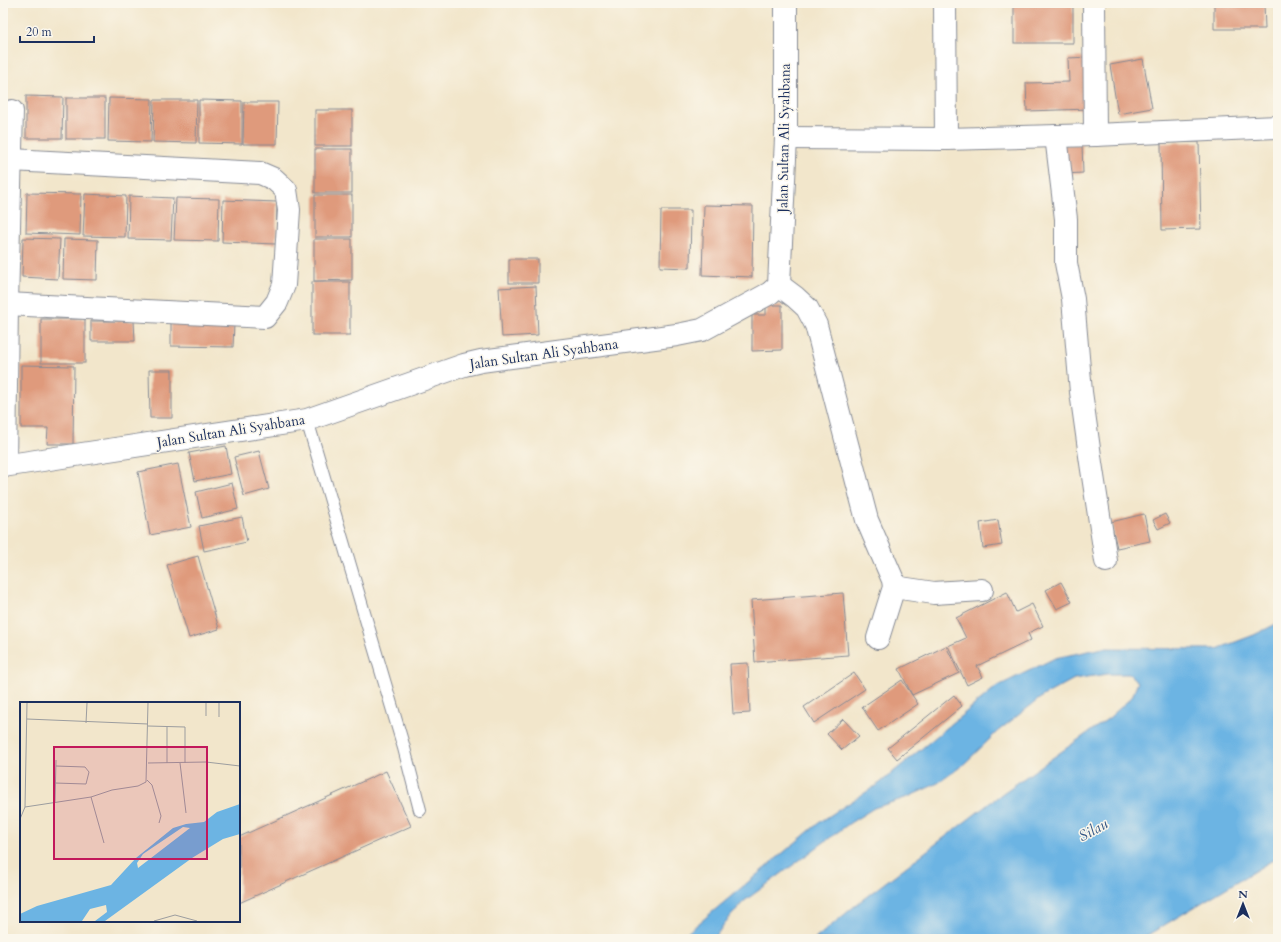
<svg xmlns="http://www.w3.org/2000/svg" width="1281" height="942" font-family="Cardo,serif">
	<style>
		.water { fill: #6cb4e3; stroke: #4472a0 }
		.building { fill: #df9a7b }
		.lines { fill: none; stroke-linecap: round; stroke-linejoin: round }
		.service-casing { stroke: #868a94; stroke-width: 14 }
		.minor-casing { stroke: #868a94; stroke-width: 24 }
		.service { stroke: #fff; stroke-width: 12 }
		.minor { stroke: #fff; stroke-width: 22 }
		.labels { text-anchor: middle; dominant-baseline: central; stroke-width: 3; stroke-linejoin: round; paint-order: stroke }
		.street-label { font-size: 14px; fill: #1b2f5e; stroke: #fbf7ec }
		.water-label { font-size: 15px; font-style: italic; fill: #335786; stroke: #fbf7ec }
		.inset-road { fill: none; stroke: #9c9d9f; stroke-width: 1 }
		.view { fill: #c2185b; fill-opacity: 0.15; stroke: #c2185b; stroke-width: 2 }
		.inset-edge { fill: none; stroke: #1b2f5e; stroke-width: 2 }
	</style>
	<rect width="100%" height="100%" fill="#fbf7ec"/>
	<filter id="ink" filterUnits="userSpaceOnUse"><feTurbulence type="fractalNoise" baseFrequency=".025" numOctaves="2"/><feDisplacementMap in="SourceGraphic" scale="8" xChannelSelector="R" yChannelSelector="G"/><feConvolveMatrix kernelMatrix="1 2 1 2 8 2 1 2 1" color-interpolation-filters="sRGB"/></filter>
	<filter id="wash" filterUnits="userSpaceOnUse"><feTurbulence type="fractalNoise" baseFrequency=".012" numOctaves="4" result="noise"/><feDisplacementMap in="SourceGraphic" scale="16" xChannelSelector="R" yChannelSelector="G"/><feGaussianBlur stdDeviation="0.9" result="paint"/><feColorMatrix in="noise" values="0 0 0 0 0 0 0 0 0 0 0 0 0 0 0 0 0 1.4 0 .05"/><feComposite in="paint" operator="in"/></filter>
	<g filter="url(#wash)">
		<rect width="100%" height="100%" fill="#f2e6cb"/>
		<path class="water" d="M1278 623V857L1141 939H815L862 900 1003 793 1109 718 1132 697 1138 682 1129 674H1107L1074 679 1043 696 998 731 963 765 938 783 908 797 874 808 850 823 743 902 724 924 714 939H680L820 822 880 783 996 687 1055 658 1103 648 1217 649 1254 635Z"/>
		<g id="blocks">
			<g class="building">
				<rect x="1014" y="3" width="59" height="40"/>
				<path d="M1214 3H1264L1265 29H1214Z"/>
				<path d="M1089 57 1090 109 1027 111 1026 83 1069 82 1068 58Z"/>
				<path d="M1143 59 1152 108 1118 114 1110 65Z"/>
				<path d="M26 96 63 97 62 138H26Z"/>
				<rect x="66" y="98" width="39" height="41"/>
				<path d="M109 98 152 99 151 142 108 141Z"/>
				<path d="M154 100H197L196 143 153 142Z"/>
				<path d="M199 100 242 101V144L199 143Z"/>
				<path d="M244 102H278L277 144H243Z"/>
				<rect x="315" y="110" width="37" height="36"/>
				<path d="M1199 142 1201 229 1162 230 1161 143Z"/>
				<path d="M1082 144 1083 173 1063 174 1062 145Z"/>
				<rect x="315" y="149" width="37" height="44"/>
				<path d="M27 193 81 194 80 235 26 233Z"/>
				<path d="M85 194 126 196 125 237 83 236Z"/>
				<rect x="315" y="195" width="37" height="42"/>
				<path d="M129 196 173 198 171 240 128 239Z"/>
				<path d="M176 198 219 199 218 241 174 240Z"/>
				<path d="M223 200 277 202 276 244 222 242Z"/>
				<path d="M704 205 753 206 752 277 702 275Z"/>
				<path d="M661 210H691L690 268 660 267Z"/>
				<path d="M23 238 60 239 58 279 22 277Z"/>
				<path d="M64 239 98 240 97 280 63 279Z"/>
				<path d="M314 239H352V280L314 281Z"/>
				<rect x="509" y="259" width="29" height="24"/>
				<rect x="312" y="282" width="38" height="53"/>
				<path d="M536 286 538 335 502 337 499 288Z"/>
				<path d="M766 305H782V350L752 351V315H766Z"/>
				<rect x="41" y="319" width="44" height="44"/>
				<path d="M91 321H134L135 341H91Z"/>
				<path d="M171 322 234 323 233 347 171 346Z"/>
				<path d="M21 365 74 366 73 444H47L48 428H21Z"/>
				<path d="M149 370H172V418H150Z"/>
				<path d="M226 446 231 474 195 481 189 453Z"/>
				<path d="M259 451 269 489 244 496 234 457Z"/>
				<path d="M178 464 191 527 150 535 138 472Z"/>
				<path d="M232 483 238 509 202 518 196 492Z"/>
				<path d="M1144 514 1150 541 1117 548 1111 522Z"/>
				<path d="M1165 514 1170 523 1158 529 1153 520Z"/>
				<path d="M242 517 247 542 204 551 199 526Z"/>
				<path d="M998 520 1002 545 983 548 980 523Z"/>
				<path d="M198 556 219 629 189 638 167 565Z"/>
				<path d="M1061 582 1072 602 1057 609 1046 590Z"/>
				<path d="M1007 592 1016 612 1032 604 1043 626 1028 633 1031 640 977 666 983 677 967 685 948 646 966 638 956 618Z"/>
				<path d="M843 593 848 655 755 662 751 600Z"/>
				<path d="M946 646 959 673 912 695 899 669Z"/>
				<path d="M748 663 750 713 733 714 730 664Z"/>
				<path d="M854 673 865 689 814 723 804 707Z"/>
				<path d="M902 680 918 704 878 731 862 707Z"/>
				<path d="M954 695 962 706 897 759 888 748Z"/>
				<path d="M843 719 859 736 842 750 827 734Z"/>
				<path d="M386 771 411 826 239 903V837Z"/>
			</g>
		</g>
	</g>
	<g filter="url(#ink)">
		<use href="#blocks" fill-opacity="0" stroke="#868a94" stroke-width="1"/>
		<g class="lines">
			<g class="service-casing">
				<path id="service" d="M307 420 404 748 420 810"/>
			</g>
			<g class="minor-casing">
				<g id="minor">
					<path d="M945 3 946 139"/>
					<path d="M1094 3 1095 135"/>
					<path d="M1056 136 1066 219V263L1073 299 1081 392 1091 463 1106 561"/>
					<path d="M786 138 946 139 1095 135 1278 127"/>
					<path d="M779 285 795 297 807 308 816 325 867 520 893 580 894 587 878 638"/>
					<path d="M7 304 265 317 277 302 284 285 289 210 286 190 274 179 260 173 11 160"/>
					<path d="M3 466 307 420 464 365 481 361 677 335 702 330 770 293 779 285 786 138V3"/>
					<path d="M5 466 7 304 12 111"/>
					<path d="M894 587 934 593 982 590"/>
				</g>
			</g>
			<use href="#service" class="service"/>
			<use href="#minor" class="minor"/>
		</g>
	</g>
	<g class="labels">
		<g class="street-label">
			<text transform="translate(784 138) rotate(-89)">Jalan Sultan Ali Syahbana</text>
			<text transform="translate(544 354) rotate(-8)">Jalan Sultan Ali Syahbana</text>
			<text transform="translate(231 431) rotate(-9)">Jalan Sultan Ali Syahbana</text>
		</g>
		<g class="water-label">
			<text transform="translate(1093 830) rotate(-29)">Silau</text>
		</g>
	</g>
	<g transform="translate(20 702)">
		<rect width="220" height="220" fill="#f2e6cb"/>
		<path d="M220 102V132L203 137 172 156 85 219H75L87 210 86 203 70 207 62 219H0V212L17 204 91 183 116 156 153 126 166 122 184 120 197 110ZM163 125 170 126 118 166 117 161 123 152Z" fill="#6cb4e3" fill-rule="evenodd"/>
		<path class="inset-road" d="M186 14V1M199 15V1M7 17 128 22M66 21 67 1M128 24 165 25V61M147 24V61M128 61 186 60 220 64M160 61 166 111M127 78 132 83 141 114 139 121M35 81 66 82 69 70 65 65 36 64M71 95 84 141M35 100 36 58M5 105 71 95 92 88 118 84 126 80 128 1M0 117 5 105 7 1M134 219 155 213 177 219"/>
		<path class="view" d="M34 45H187V157H34Z"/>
		<rect width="220" height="220" class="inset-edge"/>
	</g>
	<rect width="1281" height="942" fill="none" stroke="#fbf7ec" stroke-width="16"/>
	<g transform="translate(1243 904)" stroke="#fbf7ec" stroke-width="3" paint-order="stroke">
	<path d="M0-3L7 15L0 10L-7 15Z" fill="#1b2f5e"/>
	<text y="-6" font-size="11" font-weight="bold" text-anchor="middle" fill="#1b2f5e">N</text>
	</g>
	<path d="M20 36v6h74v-6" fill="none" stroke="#1b2f5e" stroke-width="2"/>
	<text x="26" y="36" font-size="12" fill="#1b2f5e" stroke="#fbf7ec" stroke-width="3" paint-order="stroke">20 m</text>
</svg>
